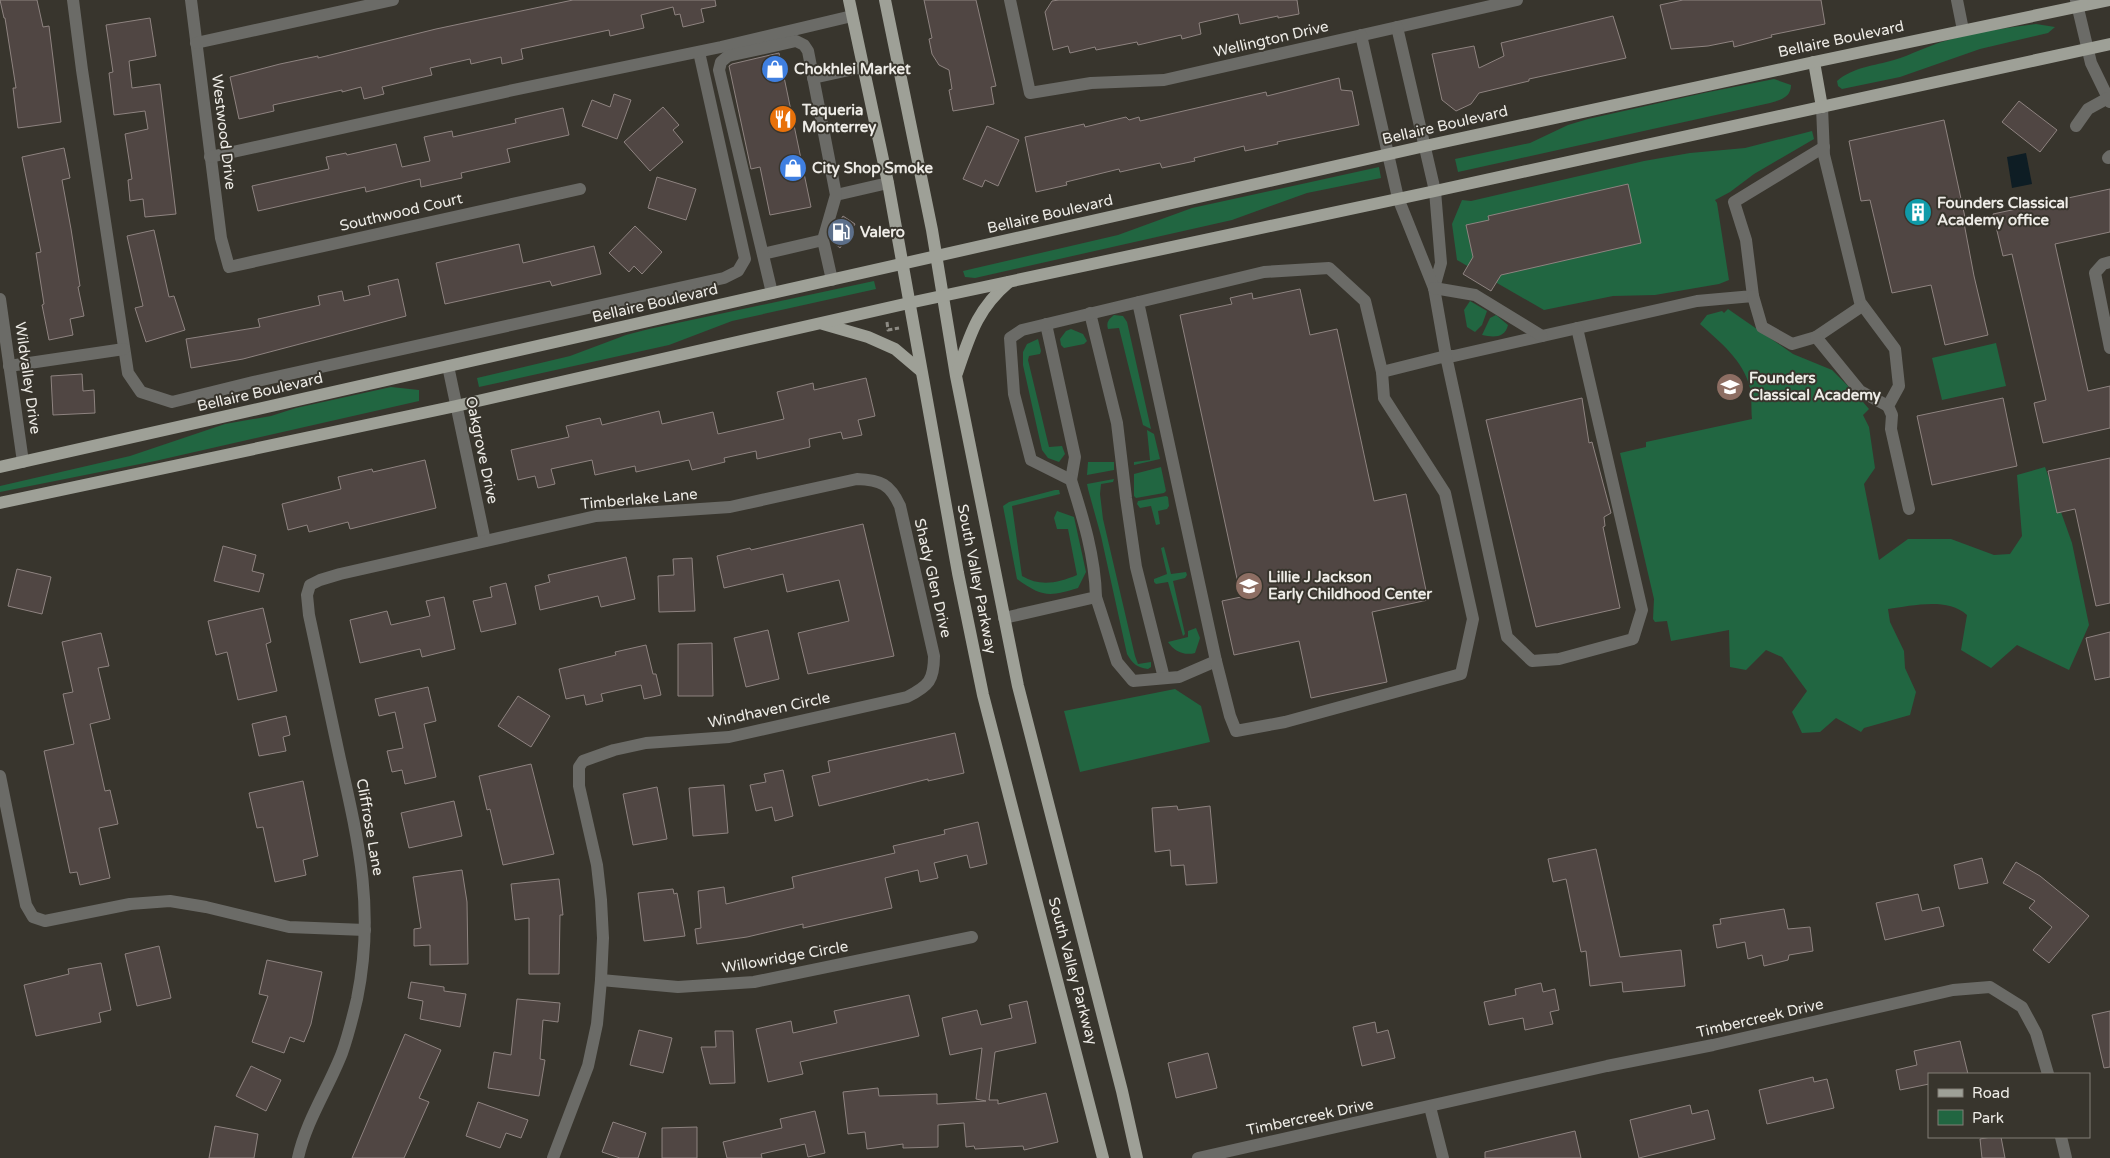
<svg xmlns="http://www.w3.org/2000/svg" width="2110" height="1158" font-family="'Varela Round',sans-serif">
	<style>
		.green { fill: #216641 }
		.water { fill: #0e1d24 }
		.building { fill: #504643; stroke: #8e8380 }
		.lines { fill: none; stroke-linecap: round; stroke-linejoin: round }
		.path { stroke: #8d8b84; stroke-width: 3; stroke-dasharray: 5 2.5; stroke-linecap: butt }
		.minor { stroke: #6b6b67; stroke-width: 12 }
		.major { stroke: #9ea097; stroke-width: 12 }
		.labels { text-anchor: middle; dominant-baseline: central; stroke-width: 4; stroke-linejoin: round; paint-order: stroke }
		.street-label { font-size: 15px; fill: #eeece7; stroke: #38352d }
		.poi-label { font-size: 15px; font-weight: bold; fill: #eeece7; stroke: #38352d; text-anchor: start }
	</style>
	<rect width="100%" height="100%" fill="#38352d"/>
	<g class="green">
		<path d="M2036 24 2055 27 2048 33 1980 49 1900 77 1842 89 1838 86 1837 81C1853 67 1874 66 1894 60 1911 55 1927 46 1945 41 1974 32 2006 28 2036 24Z"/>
		<path d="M1774 79 1791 85C1791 97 1781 100 1770 103L1458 172 1455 159 1530 143 1568 125 1588 119 1704 93Z"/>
		<path d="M1812 131 1814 139 1754 174 1730 192 1715 200 1717 203 1729 280 1719 284 1655 295 1613 296 1544 310 1457 260 1452 224 1462 200 1471 201 1644 161 1690 153 1745 148Z"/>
		<path d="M1379 167 1381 178 1307 193 1232 220 975 278 965 277 963 271 1118 235 1192 208Z"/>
		<path d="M874 281 876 289 732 321 669 345 479 387 477 378 570 356 626 335 649 329Z"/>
		<path d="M1470 301 1487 311 1482 325 1475 332 1467 327 1464 310Z"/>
		<path d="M1728 309 1793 354 1832 370 1848 386 1852 393 1863 402 1869 409 1863 415 1869 427 1875 468 1864 484 1879 560 1908 539H1951L1994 555 2010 554 2022 536 2017 475 2045 467 2072 543 2089 625 2069 670 2017 645 1991 668 1961 650 1967 615C1947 597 1912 606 1888 609L1890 622 1904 651 1905 668 1916 692 1910 715 1864 728 1861 732 1836 718 1820 732 1802 733 1792 712 1807 691 1782 657 1766 650 1746 670 1730 667 1729 630 1671 641 1667 621 1655 622 1653 619 1654 599 1620 453 1646 447V442L1752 419C1751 409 1752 397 1750 388 1744 361 1719 341 1700 324L1707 315 1722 311 1724 313Z"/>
		<path d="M1114 315 1123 316 1127 322 1151 429 1143 425 1119 328 1108 329C1106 322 1109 319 1114 315Z"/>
		<path d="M1496 315 1508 325C1505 339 1492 337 1482 335L1490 318Z"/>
		<path d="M1071 329 1083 334 1087 341 1084 344 1064 348 1061 345 1060 339 1066 331Z"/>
		<path d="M1038 339 1041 351 1040 354 1029 356 1028 360 1049 447 1062 446 1065 454 1059 462 1048 458 1042 450 1023 365V352L1027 344Z"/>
		<path d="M1996 343 2006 386 1942 400 1932 358Z"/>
		<path d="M391 387 419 390V401L155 461 0 492V486L130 456 225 424 271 416 296 408Z"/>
		<path d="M1147 430 1154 434 1160 459 1134 465V462L1150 460Z"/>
		<path d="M1088 462H1114V470L1087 475Z"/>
		<path d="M1161 467 1166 491 1164 493 1136 498 1134 496V474Z"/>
		<path d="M1114 479 1113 482 1101 484 1100 494 1103 519 1135 656 1138 664 1151 662V667L1148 669C1136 667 1133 664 1127 654L1101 536 1088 489 1087 484Z"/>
		<path d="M1055 490H1059L1060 494 1012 506 1022 576C1040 587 1058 583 1077 575L1068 529H1057L1054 518 1057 511 1074 517 1086 572 1078 588C1049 597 1042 597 1017 579L1003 506 1009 502Z"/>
		<path d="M1166 496 1168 497 1169 506 1167 509 1158 511 1160 524 1156 525 1151 506 1140 508 1137 504 1138 501Z"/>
		<path d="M1164 547 1171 574 1186 572 1187 575 1185 578 1173 581 1185 634 1183 636 1168 582 1156 584 1154 582V579L1167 574 1161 548Z"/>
		<path d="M1196 628 1200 638 1195 653C1184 656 1174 651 1168 642L1188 637V631Z"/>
		<path d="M1175 689 1201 706 1210 742 1080 772 1064 711Z"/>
	</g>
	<path class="water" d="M2026 153 2032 184 2012 188 2007 157Z"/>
	<g class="building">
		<path d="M0 0H37L43 27 49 26 61 122 18 128 13 88H16L5 18H4Z"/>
		<path d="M573 0H715L716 6 701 9 704 22 683 27 680 14 675 15 673 7 641 15 644 28 610 36 609 30 521 49 523 59 502 64 501 57 471 64 470 59 430 68 432 75 382 87 384 94 364 99 361 87 342 92V90L273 105 274 111 239 119 230 77 280 64 318 56V58L436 29Z"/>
		<path d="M924 0H976L996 86 991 87 994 104 953 111 949 90 952 89 949 70 939 65 932 54 929 39 932 38Z"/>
		<path d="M1059 0H1297L1299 14 1278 18V16L1240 24 1238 14 1199 23 1201 34 1182 39 1181 35 1138 45 1137 42 1096 50 1095 47 1070 53 1068 46 1053 50 1045 12 1052 1Z"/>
		<path d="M1683 0H1821L1825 24 1771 35 1772 37 1734 47 1733 41 1708 46 1671 49 1660 5Z"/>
		<path d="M1613 16 1626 58 1529 79V81L1479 93 1471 104 1456 111 1442 100 1432 54 1474 46 1479 68 1504 56 1501 43Z"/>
		<path d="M150 18 156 56 129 61 132 88 160 84 176 214 145 217 143 199 130 201 128 180 132 179 125 134 148 129 145 111 114 115 109 73 113 72 106 25Z"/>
		<path d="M779 53 811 207 770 215 760 167 751 169 729 66 732 64Z"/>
		<path d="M1339 78 1341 90 1352 91 1359 125 1277 142 1278 144 1245 151 1244 146 1194 158 1195 161 1162 168 1160 163 1120 172 1119 169 1066 182 1067 185 1036 192 1025 137 1084 124 1085 127 1126 117 1129 120 1139 117 1140 121 1266 92 1267 96Z"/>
		<path d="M614 94 631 100 617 139 582 126 592 100 610 107Z"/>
		<path d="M2019 101 2057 130 2040 152 2002 122Z"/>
		<path d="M663 107 679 125 673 130 683 142 650 171 624 142Z"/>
		<path d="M563 108 569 135 507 149 510 162 461 173 462 178 421 187 420 179 366 192 365 187 258 211 252 186 329 169 326 157 346 153 347 155 396 144 402 167 430 161 424 137 452 131 453 137 516 123 515 119Z"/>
		<path d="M1944 120 1966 222 1964 223 1974 276 1988 335 1945 345 1931 285 1892 293 1870 200 1861 201 1849 141Z"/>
		<path d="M987 126 1019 140 998 186 985 180 982 187 963 179Z"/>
		<path d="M64 148 70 178 62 180 71 229 80 286 78 287 84 316 70 319 73 335 49 340 42 305 44 304 36 253 41 252 22 157Z"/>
		<path d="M657 177 696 189 686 220 648 208Z"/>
		<path d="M1628 184 1641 243 1501 275 1491 291 1463 274 1473 257 1466 225 1489 220 1488 216Z"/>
		<path d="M2110 189V232L2055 244 2088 391 2110 386V428L2043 443 2034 403 2046 400 2012 254 2003 256 1993 214Z"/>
		<path d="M843 216 855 224 840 248 831 240 835 228Z"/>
		<path d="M635 226 662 252 642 274 634 266 629 272 609 253Z"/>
		<path d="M154 230 169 297 174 296 185 330 146 342 135 308 143 306 127 236Z"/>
		<path d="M519 244 523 263 594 246 601 274 552 286 550 281 445 304 436 263Z"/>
		<path d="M398 279 406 316 243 359 191 368 186 339 260 327 258 319 320 305 318 296 342 291 344 301 370 295 368 286Z"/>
		<path d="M1300 289 1310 335 1337 329 1374 501 1406 494 1428 600 1372 612 1387 682 1311 698 1299 641 1234 655 1222 601 1241 597 1180 315 1232 304 1230 298 1252 293 1253 299Z"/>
		<path d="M82 374 83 391 94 390 95 413 53 415 51 376Z"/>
		<path d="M866 378 875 416 858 420 862 435 843 439 841 432 809 439 810 447 757 459 756 451 724 458 725 462 692 470 689 460 636 472 635 466 595 475 592 460 551 469 555 484 538 488 535 476 518 480 511 450 569 437 566 426 600 418 602 425 659 411 662 424 713 412 718 434 784 419 777 392 813 383 814 390Z"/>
		<path d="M1582 398 1589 443 1592 442 1611 513 1604 517 1605 526 1603 527 1620 608 1536 627 1486 420Z"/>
		<path d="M2003 398 2017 466 1932 485 1917 416Z"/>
		<path d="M2110 458V603L2096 606 2075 509 2057 513 2048 471Z"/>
		<path d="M425 460 436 508 350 529 348 522 309 532 307 525 288 530 282 504 341 489 338 477 372 469 373 472Z"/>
		<path d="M863 524 894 656 808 674 798 633 849 621 839 580 787 592 783 574 724 588 717 556 750 548 751 550Z"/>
		<path d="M223 546 256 555 252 571 264 574 259 592 214 581Z"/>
		<path d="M626 557 635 599 601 607 598 596 540 610 535 586 550 582 548 575Z"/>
		<path d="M692 558 695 611 659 612 658 576 674 575 673 559Z"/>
		<path d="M17 569 51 577 42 614 8 606Z"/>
		<path d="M506 583 516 624 481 632 473 601 492 597 490 587Z"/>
		<path d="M444 597 455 649 422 657 420 649 360 663 350 620 387 611 391 625 430 616 426 601Z"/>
		<path d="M263 608 271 642 266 644 277 691 238 700 227 652 216 655 208 621Z"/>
		<path d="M768 630 779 679 746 687 734 638Z"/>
		<path d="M2110 632V677L2095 680 2086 638Z"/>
		<path d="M101 633 109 666 98 668 110 719 90 724 105 791 110 790 118 824 99 828 110 878 80 885 77 872 70 873 44 751 74 744 63 694 73 692 62 642Z"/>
		<path d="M712 643 713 696H678V644Z"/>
		<path d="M646 645 653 674H656L661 695 644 699 641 685 601 694 603 701 586 705 584 695 566 699 559 669 616 655 615 652Z"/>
		<path d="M428 687 436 721 424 724 436 777 405 784 402 770 392 772 387 751 403 748 395 712 379 716 375 699Z"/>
		<path d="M518 696 550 716 531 747 498 726Z"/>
		<path d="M286 716 290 735 283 737 286 751 259 756 252 724Z"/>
		<path d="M955 733 964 773 928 781V779L819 806 812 776 830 772 828 761Z"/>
		<path d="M531 764 554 854 503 865 490 809 487 810 479 776Z"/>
		<path d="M783 770 793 816 775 821 772 807 756 811 750 785 766 782 764 774Z"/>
		<path d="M303 781 318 856 303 860 306 875 275 882 263 827 257 828 249 793Z"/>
		<path d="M724 785 728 833 693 836 689 788Z"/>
		<path d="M657 787 667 839 633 845 623 794Z"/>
		<path d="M454 801 462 836 409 848 401 813Z"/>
		<path d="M1177 806 1178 810 1210 806 1217 883 1186 885 1184 865 1171 866 1170 850 1155 852 1152 808Z"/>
		<path d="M978 822 987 864 970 868 967 855 934 863 938 878 920 882 918 870 885 878 892 908 803 928V924L747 937 697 944 695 929 701 928 698 891 724 887 726 904 794 888 792 877 895 853 893 846 945 834 944 830Z"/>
		<path d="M1596 849 1620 957 1681 950 1685 986 1623 992 1622 982 1590 986 1586 951 1581 952 1566 879 1553 882 1548 859Z"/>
		<path d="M1982 858 1988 883 1959 889 1954 865Z"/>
		<path d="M2016 862 2040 876 2089 916 2049 963 2033 950 2052 927 2029 908 2035 901 2003 883Z"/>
		<path d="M462 870 467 902 468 964 430 965V945L414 946V929L421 928 413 877Z"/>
		<path d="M559 879 563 915H560L559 974H529V918L515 920 511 884Z"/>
		<path d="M673 889 674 894 677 893 685 936 644 941 638 893Z"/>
		<path d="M1918 894 1922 911 1939 907 1944 926 1885 940 1876 903Z"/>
		<path d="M1784 909 1788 929 1810 927 1813 951 1789 955 1788 960 1764 966 1762 955 1748 959 1745 942 1717 948 1713 925 1721 924 1720 919Z"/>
		<path d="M159 946 171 998 137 1006 125 954Z"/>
		<path d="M267 960 322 972 311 1024 304 1042 290 1037 284 1053 252 1042 268 996 259 994Z"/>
		<path d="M101 963 111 1010 99 1013 101 1022 36 1036 24 985 69 974 68 969Z"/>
		<path d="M411 982 444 987V991L466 994 460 1027 420 1019 423 1001 408 998Z"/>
		<path d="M1541 983 1543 992 1555 989 1559 1010 1550 1012 1553 1024 1525 1030 1523 1018 1489 1025 1484 1002 1516 995 1515 989Z"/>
		<path d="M909 995 919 1036 800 1062 803 1074 768 1082 756 1029 791 1021 793 1033 837 1023 834 1011Z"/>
		<path d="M517 999 560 1003 558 1022 543 1020 540 1059 545 1060 539 1096 488 1088 494 1052 511 1055Z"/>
		<path d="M1027 1001 1036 1043 995 1052 989 1100H998V1104L1046 1093 1058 1142 1024 1150 1023 1146 975 1149 974 1146 966 1147 964 1123 938 1125V1147L903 1148V1144L867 1149 865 1132 848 1134 843 1092 878 1088 879 1096 937 1094V1104L986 1101 976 1099 982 1048 950 1055 942 1018 977 1010 981 1025 1012 1018 1009 1005Z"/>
		<path d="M2110 1011V1067L2104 1068 2092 1015Z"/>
		<path d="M1375 1022 1377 1033 1388 1030 1395 1058 1362 1066 1353 1027Z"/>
		<path d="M639 1030 672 1038 663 1073 630 1065Z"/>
		<path d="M715 1031H733L735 1083 710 1084 701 1047H716Z"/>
		<path d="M405 1034 441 1050 419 1098 429 1102 404 1158H352Z"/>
		<path d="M1960 1041 1968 1074H1929V1084L1900 1090 1896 1070 1917 1065 1914 1051Z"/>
		<path d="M1208 1053 1217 1088 1176 1098 1168 1063Z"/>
		<path d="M251 1066 281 1080 266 1111 236 1096Z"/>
		<path d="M1813 1077 1814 1082 1827 1079 1834 1108 1767 1124 1759 1090Z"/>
		<path d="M478 1102 528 1120 521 1138 506 1133 500 1148 466 1136Z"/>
		<path d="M1690 1105 1692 1114 1708 1110 1715 1139 1639 1158 1630 1120Z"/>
		<path d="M815 1111 825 1153 808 1157 805 1144 761 1154 762 1158H727L723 1142 782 1128 780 1119Z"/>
		<path d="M613 1122 646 1133 638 1158H620L602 1152Z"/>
		<path d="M215 1126 258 1134 254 1158H209Z"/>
		<path d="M697 1127V1158H662V1128Z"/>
		<path d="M1575 1131 1581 1158H1485V1152Z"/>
		<path d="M1991 1137H2001L2005 1158H1982L1980 1139Z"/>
	</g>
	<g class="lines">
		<path class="path" d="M887 322 888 330 899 328"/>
		<g class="minor">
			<path d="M73 0 82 70 128 373 141 392 172 402 253 382 724 278 738 271 745 259 699 52"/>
			<path d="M191 0 221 238 229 267 580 189"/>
			<path d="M1010 0 1030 93 1091 83 1164 80 1517 0"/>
			<path d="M1957 0 1963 30"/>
			<path d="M2076 0 2091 63 2110 102"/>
			<path d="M1397 27 1435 191 1441 263 1434 288"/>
			<path d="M1361 35 1398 198 1434 288 1446 356H1454L1697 301 1753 296 1746 240 1734 202 1824 147"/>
			<path d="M196 43 393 0"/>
			<path d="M813 78 863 67"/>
			<path d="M1822 107 1824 155 1860 302 1895 349 1899 386 1888 406 1892 415 1891 429 1909 509"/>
			<path d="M2076 126 2088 109 2108 98"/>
			<path d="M210 157 509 91 721 47 852 16"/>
			<path d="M2108 158 2110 156"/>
			<path d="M836 195 888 183"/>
			<path d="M763 254 823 240"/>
			<path d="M2110 262 2103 264 2095 273 2110 348"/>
			<path d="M1434 288 1475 295 1542 336"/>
			<path d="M772 293 719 70 721 62 728 56 796 41 804 45 808 51 836 195 823 240 832 280"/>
			<path d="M1753 296 1762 327 1792 344 1816 337 1862 306"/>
			<path d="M0 299 23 462"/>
			<path d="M1090 313 1117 423 1126 498 1136 567 1164 678"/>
			<path d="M1046 324 1075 457 1071 480"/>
			<path d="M1816 337 1860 391 1888 406"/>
			<path d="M9 366 124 349"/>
			<path d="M448 366 485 541"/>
			<path d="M1382 372 1446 356 1507 637 1532 661 1559 659 1633 639 1642 610 1577 328"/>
			<path d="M1096 597 1117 662 1133 681 1179 677 1216 661"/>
			<path d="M1004 618 1096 597C1095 556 1083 518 1071 480L1031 460 1014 394 1010 338 1022 330 1264 272 1329 268 1365 301 1382 372 1384 398 1445 493 1473 619 1461 674 1285 722 1236 731 1230 716 1216 661 1138 302"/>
			<path d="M0 776 26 905 33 917 45 921 130 904 170 901 206 907 289 927 365 930"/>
			<path d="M601 980 678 987 754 982 972 937"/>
			<path d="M1430 1107 1443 1158"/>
			<path d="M2061 1137 2066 1158"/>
			<path d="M298 1158C306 1121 328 1089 342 1053 348 1036 353 1016 357 999 375 912 359 843 340 759 330 711 319 663 309 615L307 595 310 585 320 580 340 574 596 516 730 507 857 479C881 480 890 484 900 506L934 656C934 680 929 686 907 697L729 737 646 743 614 750 583 761 579 767V786L597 865 601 900 603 938 601 980 597 1024 588 1066 553 1158"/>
			<path d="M1198 1158 1607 1066 1713 1045 1953 990 1990 987 2022 1007 2036 1033 2048 1074"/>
		</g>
		<g class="major">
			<path d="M849 0 888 183 958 573 983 695 1103 1158"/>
			<path d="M885 0 932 230 956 376 1018 686 1122 1091 1137 1158"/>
			<path d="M1814 62 1822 107"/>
			<path d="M823 324 868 337 895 349 921 371"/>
			<path d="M957 373C970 335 977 309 1009 282"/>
			<path d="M0 467 1425 146 1814 62 2109 0"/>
			<path d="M0 503 456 406 909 303 1435 191 2110 44"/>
		</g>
	</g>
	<defs>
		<g id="shop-disc" transform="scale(1.4375)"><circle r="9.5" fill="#3f7fe0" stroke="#38352d"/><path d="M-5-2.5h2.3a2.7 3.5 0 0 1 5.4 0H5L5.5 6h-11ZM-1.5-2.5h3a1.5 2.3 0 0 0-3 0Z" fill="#fff"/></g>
		<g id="restaurant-disc" transform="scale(1.4375)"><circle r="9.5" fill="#e8710a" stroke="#38352d"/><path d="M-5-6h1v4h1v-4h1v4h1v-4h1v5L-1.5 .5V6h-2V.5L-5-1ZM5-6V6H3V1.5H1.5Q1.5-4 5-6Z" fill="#fff"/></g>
		<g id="building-disc" transform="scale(1.4375)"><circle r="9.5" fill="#0f9aa8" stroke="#38352d"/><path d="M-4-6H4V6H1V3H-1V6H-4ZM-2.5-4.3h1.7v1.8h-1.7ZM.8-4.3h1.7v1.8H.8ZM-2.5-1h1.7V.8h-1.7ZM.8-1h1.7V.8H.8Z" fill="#fff"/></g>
		<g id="fuel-disc" transform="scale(1.4375)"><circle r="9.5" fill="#5c6f8a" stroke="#38352d"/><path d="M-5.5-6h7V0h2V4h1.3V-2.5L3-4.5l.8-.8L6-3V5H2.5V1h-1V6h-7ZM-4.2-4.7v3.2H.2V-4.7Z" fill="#fff"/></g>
		<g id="school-disc" transform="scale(1.4375)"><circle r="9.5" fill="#8d6e63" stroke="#38352d"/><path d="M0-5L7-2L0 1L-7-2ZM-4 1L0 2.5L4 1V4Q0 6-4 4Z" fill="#fff"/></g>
	</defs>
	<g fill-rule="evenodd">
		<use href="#shop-disc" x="775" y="69"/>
		<use href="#restaurant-disc" x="783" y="119"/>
		<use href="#shop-disc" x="793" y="168"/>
		<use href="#building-disc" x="1918" y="212"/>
		<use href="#fuel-disc" x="841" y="232"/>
		<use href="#school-disc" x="1730" y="387"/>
		<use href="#school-disc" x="1249" y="586"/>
	</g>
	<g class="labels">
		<g class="street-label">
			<text transform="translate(1271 39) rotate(-13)">Wellington Drive</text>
			<text transform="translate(1841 39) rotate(-12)">Bellaire Boulevard</text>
			<text transform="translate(1445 125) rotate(-13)">Bellaire Boulevard</text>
			<text transform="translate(224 132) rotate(83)">Westwood Drive</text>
			<text transform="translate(401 212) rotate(-13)">Southwood Court</text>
			<text transform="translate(1050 214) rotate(-13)">Bellaire Boulevard</text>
			<text transform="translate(655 303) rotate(-13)">Bellaire Boulevard</text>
			<text transform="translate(28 378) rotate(82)">Wildvalley Drive</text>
			<text transform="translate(260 392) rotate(-13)">Bellaire Boulevard</text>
			<text transform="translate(482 450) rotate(78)">Oakgrove Drive</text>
			<text transform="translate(639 499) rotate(-5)">Timberlake Lane</text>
			<text transform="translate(933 578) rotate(77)">Shady Glen Drive</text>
			<text transform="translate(977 579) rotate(79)">South Valley Parkway</text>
			<text transform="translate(769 710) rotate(-12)">Windhaven Circle</text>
			<text transform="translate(370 827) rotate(80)">Cliffrose Lane</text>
			<text transform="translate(785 957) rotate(-10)">Willowridge Circle</text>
			<text transform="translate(1073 971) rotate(75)">South Valley Parkway</text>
			<text transform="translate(1760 1018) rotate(-13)">Timbercreek Drive</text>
			<text transform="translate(1310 1117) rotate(-12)">Timbercreek Drive</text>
		</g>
		<g class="poi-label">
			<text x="794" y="69">Chokhlei Market</text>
			<text x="802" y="110">Taqueria<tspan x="802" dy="17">Monterrey</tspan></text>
			<text x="812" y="168">City Shop Smoke</text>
			<text x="1937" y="203">Founders Classical<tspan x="1937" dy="17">Academy office</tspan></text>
			<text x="860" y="232">Valero</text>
			<text x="1749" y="378">Founders<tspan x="1749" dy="17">Classical Academy</tspan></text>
			<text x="1268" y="577">Lillie J Jackson<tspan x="1268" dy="17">Early Childhood Center</tspan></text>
		</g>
	</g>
	<rect x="1928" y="1073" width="162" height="65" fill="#38352d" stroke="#817e77"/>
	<rect x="1938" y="1089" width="25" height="8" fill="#9ea097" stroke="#817e77"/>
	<text x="1972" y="1098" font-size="15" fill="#eeece7">Road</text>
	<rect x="1938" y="1110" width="25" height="15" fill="#216641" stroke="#817e77"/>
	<text x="1972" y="1123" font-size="15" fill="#eeece7">Park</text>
</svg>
